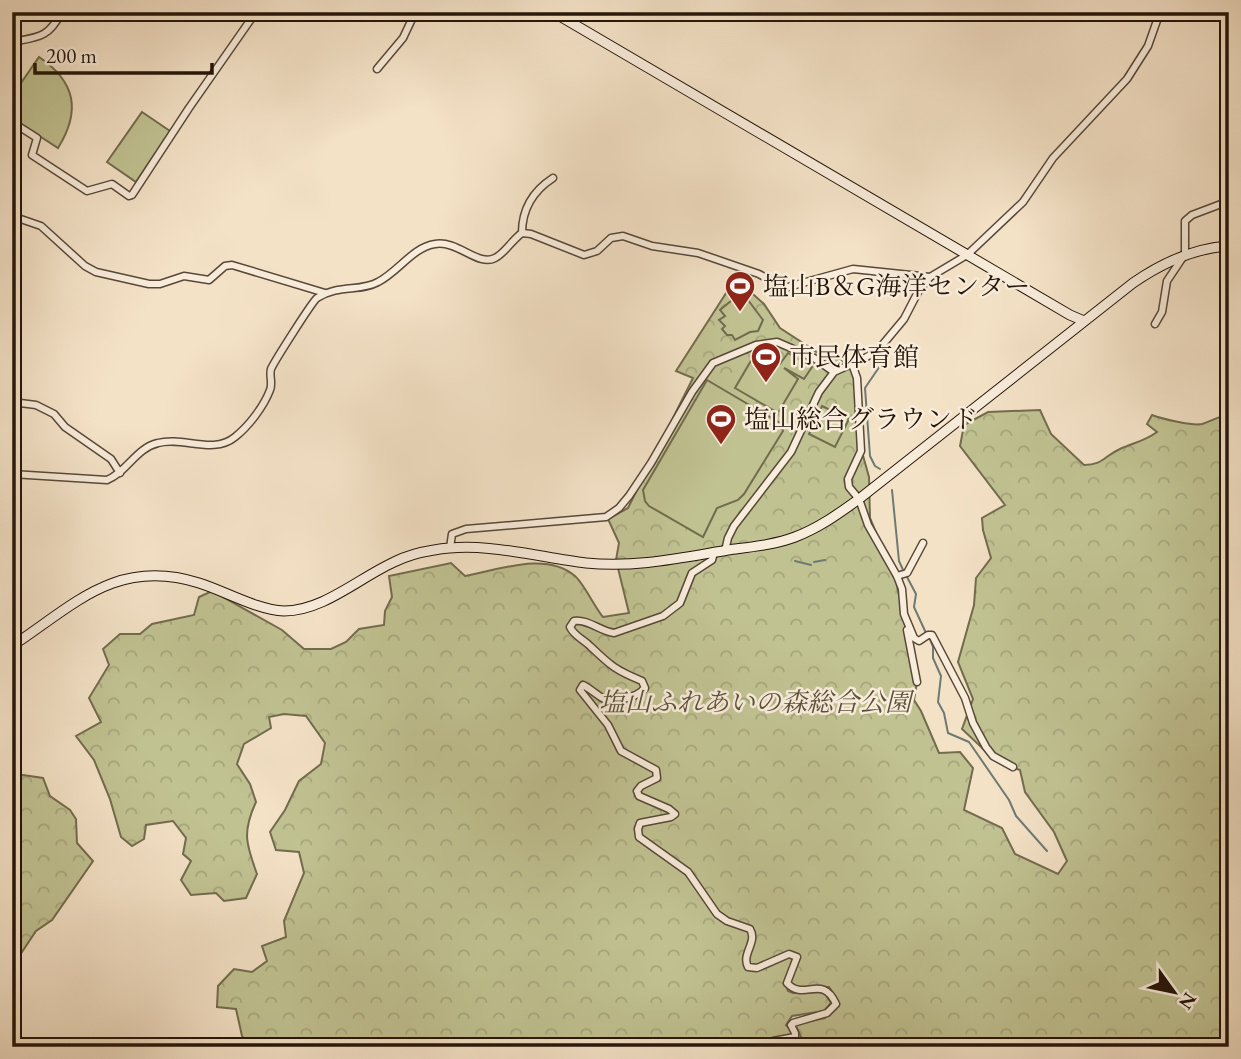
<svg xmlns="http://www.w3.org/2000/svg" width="1241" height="1059" font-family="'EB Garamond','Noto Serif JP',serif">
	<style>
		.forest { fill: url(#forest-crowns); stroke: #726c4e; stroke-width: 2 }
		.pitch { fill: #c1c292; stroke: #726c4e; stroke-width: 2 }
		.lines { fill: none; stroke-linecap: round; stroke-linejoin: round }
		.stream { stroke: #6d7a74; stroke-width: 2 }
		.street-casing { stroke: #584839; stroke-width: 9 }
		.secondary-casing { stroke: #24150a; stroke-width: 11 }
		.street { stroke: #f8ecdb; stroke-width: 6 }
		.secondary { stroke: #f8ecdb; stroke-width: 9 }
		.labels { text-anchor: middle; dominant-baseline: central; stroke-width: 5; stroke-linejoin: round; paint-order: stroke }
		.poi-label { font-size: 26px; fill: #24150a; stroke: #f8ecdb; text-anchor: start }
		.park-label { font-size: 26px; font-style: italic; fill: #5b523a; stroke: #f8ecdb }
	</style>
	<defs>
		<pattern id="forest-crowns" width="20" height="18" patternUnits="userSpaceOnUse" patternTransform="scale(1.75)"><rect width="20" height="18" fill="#c1c292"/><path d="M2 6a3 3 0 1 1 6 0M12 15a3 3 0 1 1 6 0" fill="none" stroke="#a6a67d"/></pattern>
	</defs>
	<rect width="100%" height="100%" fill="#f4e2c7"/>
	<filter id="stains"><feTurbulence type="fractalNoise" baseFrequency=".00286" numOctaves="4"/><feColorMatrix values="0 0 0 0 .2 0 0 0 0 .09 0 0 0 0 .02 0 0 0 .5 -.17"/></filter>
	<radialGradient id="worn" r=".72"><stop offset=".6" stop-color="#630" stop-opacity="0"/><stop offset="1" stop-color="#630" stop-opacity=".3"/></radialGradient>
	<g class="forest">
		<path d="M744 286 764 304 780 328 817 352 845 362 857 378 862 452 869 477 870 518 896 581 917 682 914 700 921 711 939 753 960 752 973 768 964 810 1002 828 1015 854 1058 874 1067 861 1054 832 1025 792 1020 770 997 762 962 729 973 699 958 662 974 605 976 578 991 558 983 530 982 518 1005 505 960 446 964 425 988 412 1040 410 1051 434 1084 465C1103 465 1104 456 1120 449 1133 443 1145 441 1157 432L1147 424 1152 415C1162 419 1193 426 1202 424 1211 421 1219 416 1229 415V1047H778L784 1044H799L802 1039 795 1024 825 1018 837 1006 838 1001 829 987H799L791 985V979L785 982 788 991 793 993 824 992 831 1003 824 1011 792 1016 786 1025 794 1033 793 1036 780 1037 769 1047H248L242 1036 236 1009 217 1007 218 986 234 969 252 972 267 961 262 946 286 937 284 921 304 873 299 852 276 850 270 832 285 810 299 781 321 764 325 743 306 716 284 714 269 717 271 728 244 744 237 764 250 784 256 802C242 832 246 844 257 874L246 898 224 901 216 893 191 895 181 880 191 861 183 854 186 838 173 821 146 825 144 839 132 846 121 837 110 799 94 760 76 736 101 722 89 698 109 665 103 649 120 634H140L152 624 194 615 199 597 212 591 282 630 304 649H331L346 642 359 629 384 625 385 611 392 597 389 576 451 563 465 576C498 570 546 551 575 576 584 584 594 606 603 617L629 613 616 560 619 543 608 519 628 508 693 378 676 371 730 287Z"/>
		<path d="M23 775 43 778 50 796 70 810 76 819 77 843 93 861 52 920 36 931 12 967V777Z"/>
	</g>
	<g class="pitch">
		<path d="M39 57C76 82 81 111 58 148L12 118V96Z"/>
		<path d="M142 112 170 131 136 182 107 162Z"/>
		<path d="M742 292 763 320 758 331 750 332 735 340 732 335H727L722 329 725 326 719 320 725 316 720 310Z"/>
		<path d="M788 353 812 367 804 379 784 368 798 379 778 413 735 388 755 354 763 359 765 354 780 364Z"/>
		<path d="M707 380 780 423 783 431 744 494 738 500 717 508 703 537 649 506 645 501 643 490Z"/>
		<path d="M822 406 849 419 835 447 809 434Z"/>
	</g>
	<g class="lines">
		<g class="stream">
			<path d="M880 469 875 466 870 456 865 388 884 360 882 349"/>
			<path d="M892 490 899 561 904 572"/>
			<path d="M795 561 811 565"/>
			<path d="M814 562 825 560"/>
			<path d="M907 577 916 594 914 607 926 633"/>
			<path d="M929 637 933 647V658L941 676 938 702 944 713 948 733 969 742 1009 800 1016 816 1047 851"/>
		</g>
		<g class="street-casing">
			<g id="street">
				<path d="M12 42C39 37 48 38 62 12"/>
				<path d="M377 69 403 38 412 19 418 12"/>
				<path d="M12 122 37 138 32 155 87 191 112 184 129 196 132 195 189 108 256 12"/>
				<path d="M12 216 41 226 85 266 96 272 149 284H160L184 276 209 280 225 266 232 265 325 293"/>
				<path d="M522 233C522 209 533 191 553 178"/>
				<path d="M1155 324 1162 312 1167 281 1185 254V221L1192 215 1229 201"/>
				<path d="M852 364 857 378 861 451 848 479 849 487 859 499 868 525 897 576 902 589 904 614 914 638 919 641 928 635H932L965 698 973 723 986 747 993 756 1013 767"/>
				<path d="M12 402 36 405 54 414 65 427 111 459 120 473"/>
				<path d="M12 474 107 480C127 472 136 448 158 443 183 436 213 455 235 437 249 426 264 406 270 390 273 383 269 376 271 369 274 362 312 302 317 298 339 284 360 292 378 282 398 272 413 247 435 244 458 240 478 267 495 258 505 253 512 240 522 233L531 234 584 255 597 251 611 238 623 236 652 246 698 253 759 274 780 286 788 287 853 269 930 277"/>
				<path d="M450 548 452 534 466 529 606 517 619 508 629 496 651 463 692 392 713 363 756 345 777 342 814 358 834 372"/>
				<path d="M725 551 728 538 734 526 791 452 819 392 834 372 865 358 879 349 904 319 918 292 930 277 967 255 1023 202 1053 158 1127 79 1148 46 1160 12"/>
				<path d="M714 553 712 560 692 573 680 603 663 616 614 633C600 631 588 619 574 621L570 627C574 636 583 639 590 646 611 666 615 670 642 681L645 688C639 695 633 696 624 699 603 706 600 694 583 685L580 690 608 725 621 751 656 770 657 778 641 786 637 791 639 796 669 809 675 814 671 817 640 823 638 829 639 837 688 872 717 914 727 921 750 929C758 942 741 954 748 967L757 968 789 954 797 957 787 983C804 1002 822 973 836 1004L827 1013 793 1023 791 1025 795 1033V1037L773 1041 771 1044 772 1047"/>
				<path d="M897 576 907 573 923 543"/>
				<path d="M907 630 917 682"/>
			</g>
		</g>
		<g class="secondary-casing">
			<g id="secondary">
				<path d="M553 12 1070 315 1084 321"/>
				<path d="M12 646C74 605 117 557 199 583 225 591 257 610 284 611 323 611 359 578 394 562 406 556 421 552 434 550 484 541 537 557 586 563 635 568 680 558 728 550 750 547 774 545 795 537 819 528 838 514 859 499L1133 283C1162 263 1193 248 1229 246"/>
			</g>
		</g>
		<use href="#street" class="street"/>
		<use href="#secondary" class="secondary"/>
	</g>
	<defs>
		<g id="stadium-pin" transform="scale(1.575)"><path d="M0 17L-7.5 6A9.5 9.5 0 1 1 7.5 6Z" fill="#8f2418" stroke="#f8ecdb"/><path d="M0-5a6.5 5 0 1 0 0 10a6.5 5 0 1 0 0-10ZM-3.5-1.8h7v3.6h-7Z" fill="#fff"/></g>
	</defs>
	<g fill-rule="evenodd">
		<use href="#stadium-pin" x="740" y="286"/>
		<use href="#stadium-pin" x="766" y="357"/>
		<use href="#stadium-pin" x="721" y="419"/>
	</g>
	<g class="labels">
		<g class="poi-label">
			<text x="763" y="286">塩山B＆G海洋センター</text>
			<text x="789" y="357">市民体育館</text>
			<text x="744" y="419">塩山総合グラウンド</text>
		</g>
		<g class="park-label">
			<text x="755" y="702">塩山ふれあいの森総合公園</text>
		</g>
	</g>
	<rect width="1241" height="1059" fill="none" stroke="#f4e2c7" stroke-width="42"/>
	<rect x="14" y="14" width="1213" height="1031" fill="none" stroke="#24150a" stroke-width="3.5"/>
	<rect x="21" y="21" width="1199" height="1017" fill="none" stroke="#24150a" stroke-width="2"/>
	<g transform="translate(1174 992) rotate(123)" stroke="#f8ecdb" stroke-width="5" paint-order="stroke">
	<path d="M0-5L12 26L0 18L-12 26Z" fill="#24150a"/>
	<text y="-10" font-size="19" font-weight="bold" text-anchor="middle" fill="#24150a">N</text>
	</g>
	<path d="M35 63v10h177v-10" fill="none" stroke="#24150a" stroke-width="3.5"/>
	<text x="46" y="63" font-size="21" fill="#24150a" stroke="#f8ecdb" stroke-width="5" paint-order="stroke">200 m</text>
	<rect width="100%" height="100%" filter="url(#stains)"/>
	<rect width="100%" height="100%" fill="url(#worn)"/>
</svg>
